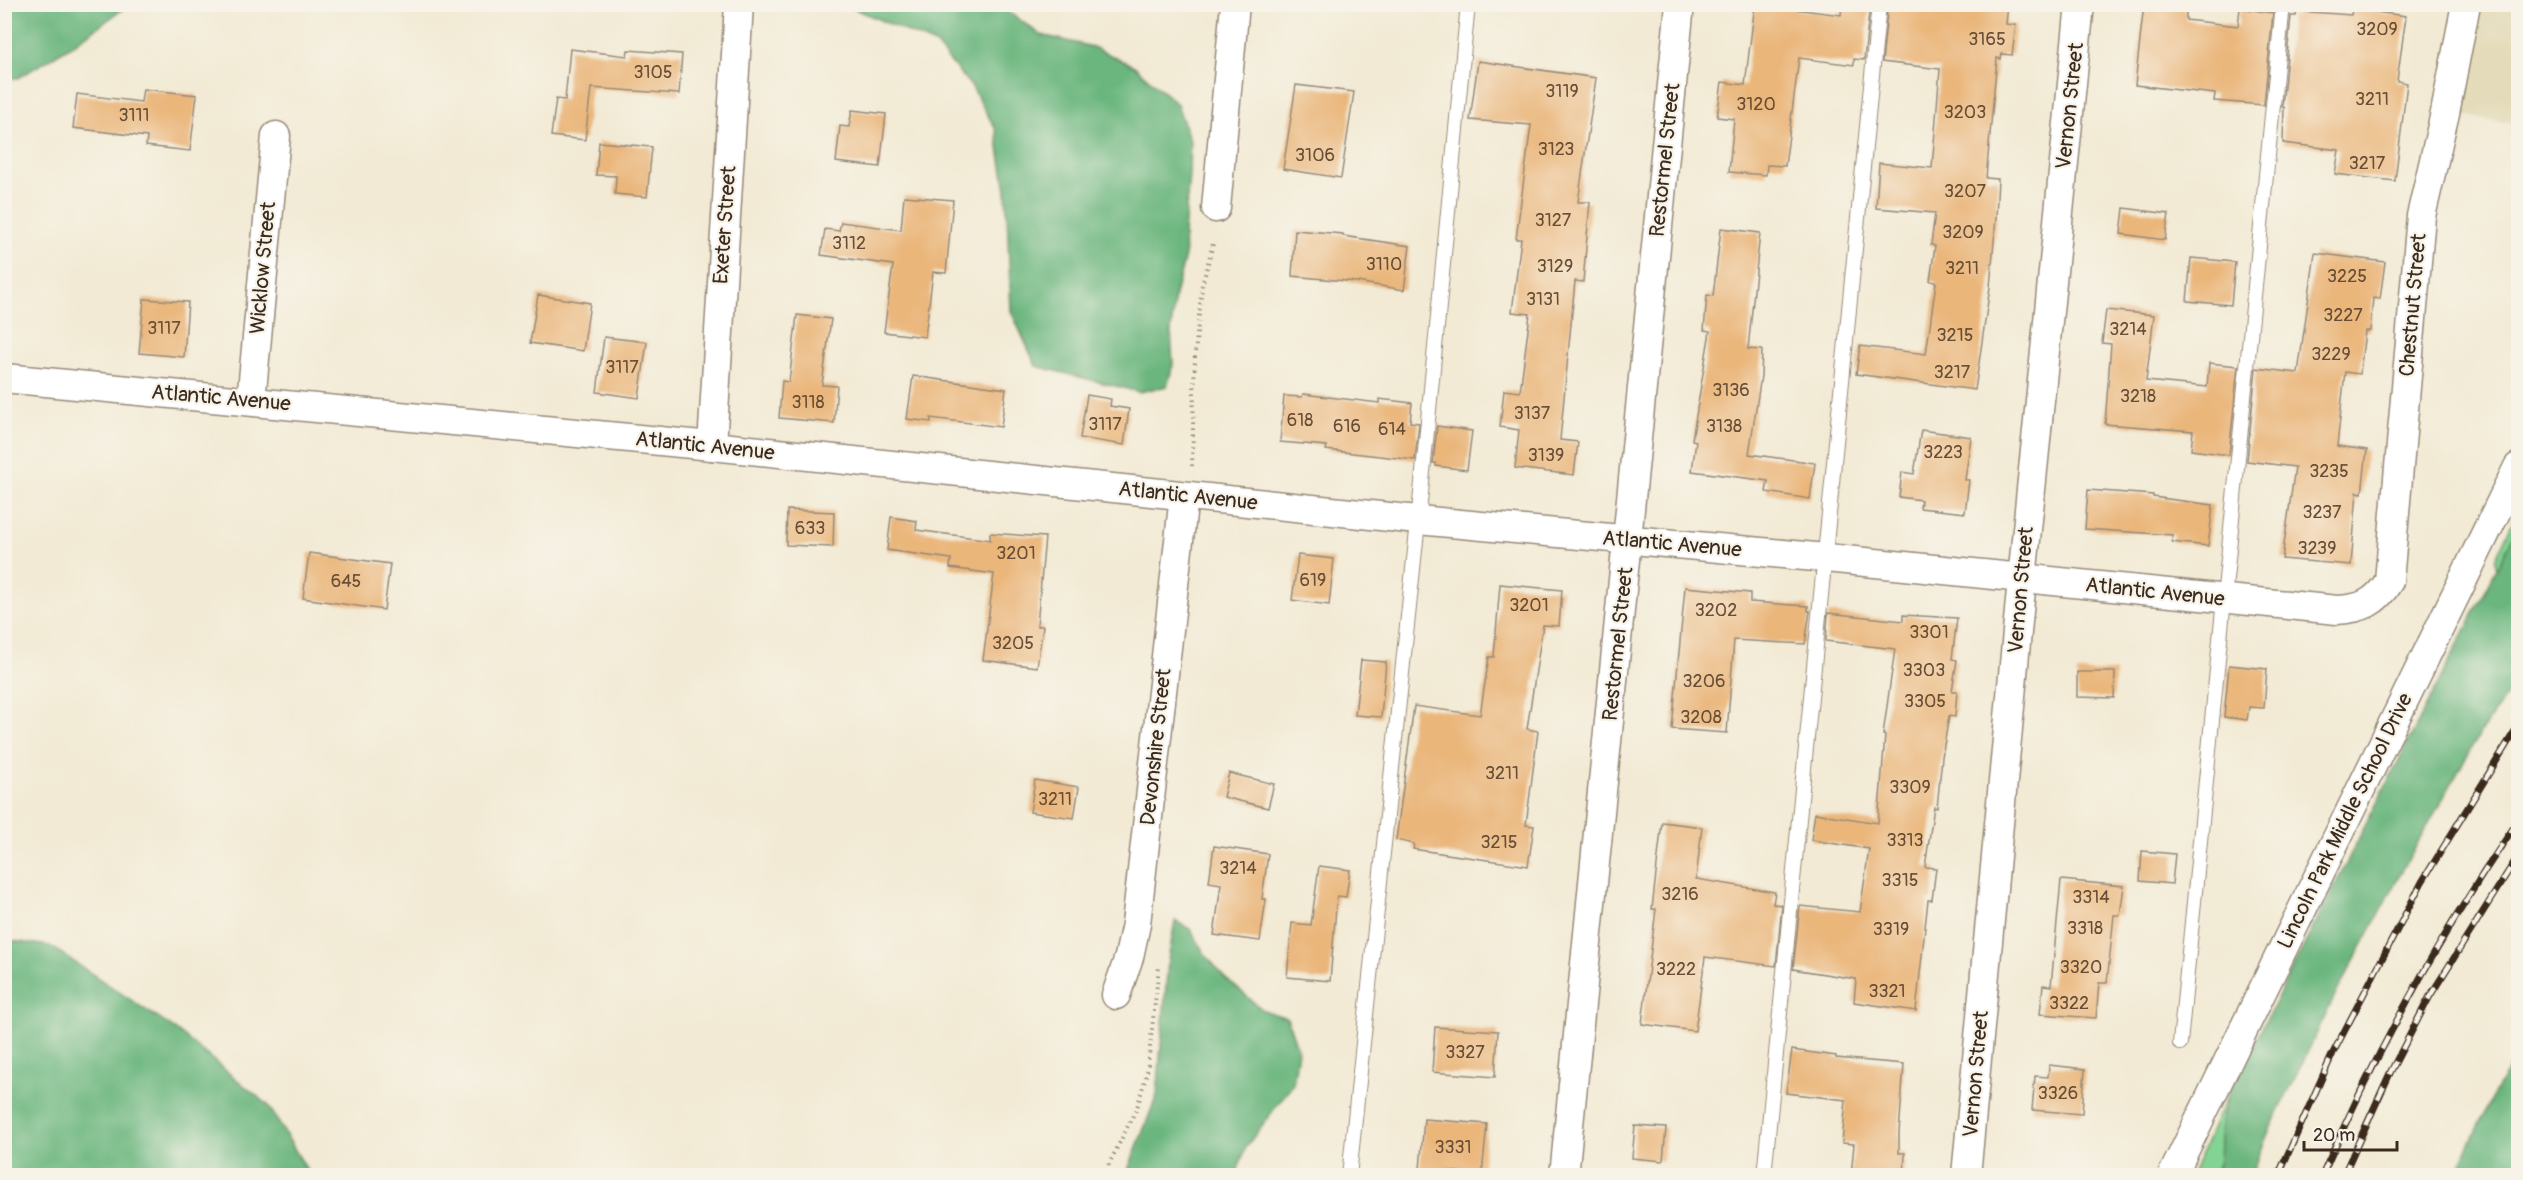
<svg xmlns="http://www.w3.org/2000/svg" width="2523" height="1180" font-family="Pangolin,sans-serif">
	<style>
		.built { fill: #e4dbba }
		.green { fill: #83d494; stroke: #5f7f59; stroke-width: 1.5 }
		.forest { fill: #6ab67e; stroke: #52704e; stroke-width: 1.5 }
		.building { fill: #eab67a }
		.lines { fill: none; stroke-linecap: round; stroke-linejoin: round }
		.lane-casing { stroke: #968a79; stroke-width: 16 }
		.street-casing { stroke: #968a79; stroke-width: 31 }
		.path { stroke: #968a79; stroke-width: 4; stroke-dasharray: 1.5 4.5; stroke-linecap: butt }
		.lane { stroke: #fff; stroke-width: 14 }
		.street { stroke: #fff; stroke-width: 28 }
		.rail-casing { stroke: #3b2a1e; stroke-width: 7 }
		.rail { stroke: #f7f3e8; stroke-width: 4.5; stroke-dasharray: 14; stroke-linecap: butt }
		.labels { text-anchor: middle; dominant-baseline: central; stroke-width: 4.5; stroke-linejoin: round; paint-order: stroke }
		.number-label { font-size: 18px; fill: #674d35 }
		.street-label { font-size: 21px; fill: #3b2a1e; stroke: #f7f3e8 }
	</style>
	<rect width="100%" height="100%" fill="#f7f3e8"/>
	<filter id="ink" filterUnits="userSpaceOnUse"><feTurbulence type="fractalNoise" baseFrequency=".0167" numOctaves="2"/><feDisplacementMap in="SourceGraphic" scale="12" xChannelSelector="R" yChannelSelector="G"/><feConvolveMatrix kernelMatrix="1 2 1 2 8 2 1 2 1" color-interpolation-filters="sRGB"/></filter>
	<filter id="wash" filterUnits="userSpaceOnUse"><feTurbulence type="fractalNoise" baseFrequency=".008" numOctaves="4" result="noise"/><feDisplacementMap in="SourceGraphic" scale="24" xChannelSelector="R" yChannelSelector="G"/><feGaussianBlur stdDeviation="1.35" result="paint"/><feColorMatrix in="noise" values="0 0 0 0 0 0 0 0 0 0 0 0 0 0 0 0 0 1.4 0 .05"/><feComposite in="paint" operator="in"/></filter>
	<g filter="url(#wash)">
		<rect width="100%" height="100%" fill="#f2ead4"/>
		<path class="built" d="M2466 5H2518V124L2445 113Z"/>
		<g class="green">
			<path d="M2518 510V527L2497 569 2495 560Z"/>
			<path d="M2228 1094 2221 1124 2219 1161 2214 1175 2191 1176Z"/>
		</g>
		<g class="forest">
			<path d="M4 5 5 4 129 5 68 48 18 78H5Z"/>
			<path d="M846 5H999L1041 35 1093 47 1134 66 1177 104 1190 141 1189 174 1184 234 1185 256 1175 295 1171 330 1173 365 1167 386 1139 392 1036 366 1011 311 1006 190 996 130 972 87 935 44Z"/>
			<path d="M2518 527V679L2482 730 2408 860 2338 990 2269 1131 2251 1175 2214 1176 2219 1161 2221 1124 2228 1094Z"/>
			<path d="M1175 921 1190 929 1205 954 1225 978 1263 1010 1287 1018 1298 1051 1293 1084 1246 1147 1236 1175H1126L1157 1095 1168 961Z"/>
			<path d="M5 940 50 946 176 1030 268 1105 310 1175H5Z"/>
			<path d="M2518 1052V1175H2455L2490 1101Z"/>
		</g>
		<g id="blocks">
			<g class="building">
				<path d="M1755 4 1841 15 1842 4H1870L1864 60 1854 59V65L1799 58 1785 166 1767 165 1766 175 1729 172 1734 119 1717 117 1722 82 1745 85Z"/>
				<path d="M1888 4H2008L2006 24 2016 25 2012 55 2002 54 2001 59 1997 58 1986 178 1998 179 1996 218 1990 287 1975 390 1856 374 1860 346 1926 354 1936 282 1930 281 1935 246 1931 245 1935 213 1876 208 1879 163 1932 168 1940 69 1882 62Z"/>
				<path d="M2144 4 2186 8V20L2238 26 2240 8 2273 13 2264 105 2214 101 2215 94 2135 85Z"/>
				<path d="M2352 9 2406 16 2397 81 2407 83 2395 181 2335 174 2339 150 2283 143 2284 107H2282L2291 16H2296L2297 11 2351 15Z"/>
				<path d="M570 49 627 56 628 50 682 54 679 94 591 88 585 140 551 136 556 99 565 100Z"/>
				<path d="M1478 61 1596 78 1578 202H1590L1583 282 1575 281 1560 440 1578 442 1574 475 1515 468 1519 430 1500 427 1504 390 1520 392 1530 314 1512 312 1521 239H1516L1531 125 1470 120Z"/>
				<path d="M1296 85 1354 92 1341 178 1283 169Z"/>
				<path d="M143 89 197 95 190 151 146 146 147 137 73 128 77 94 141 102Z"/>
				<path d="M852 110 886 114 880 167 836 162 840 126 849 127Z"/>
				<path d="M599 142 652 147 647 197 615 194 616 176 596 175Z"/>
				<path d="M904 196 953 200 946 273 933 272 925 337 884 332 893 265 821 255 825 229 839 231 841 222 901 230Z"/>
				<path d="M2124 208 2169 214 2165 240 2121 234Z"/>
				<path d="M1721 228 1760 233 1748 349 1762 350 1761 376 1749 454 1815 463 1810 499 1766 492 1768 481 1692 471 1696 441 1692 440 1710 331 1704 330 1707 295 1713 296Z"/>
				<path d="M1295 230 1343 234V236L1410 246 1404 290 1357 282 1292 276Z"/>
				<path d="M2315 253 2385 262 2380 299 2373 298 2370 331H2365L2360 374 2345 372 2337 446 2367 450 2362 493 2357 492 2351 565 2282 559 2295 467 2247 461 2256 368 2298 373Z"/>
				<path d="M2191 258 2235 262 2231 305 2187 301Z"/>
				<path d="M538 295 590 303 583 351 530 343Z"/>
				<path d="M144 299 188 302 184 357 139 353Z"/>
				<path d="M2106 310 2154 315 2146 381 2207 387 2209 363 2238 366 2229 455 2191 450 2193 431 2105 424 2111 344 2102 343Z"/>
				<path d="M797 315 831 319 822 385 837 386 834 423 779 418 782 381 789 382Z"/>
				<path d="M604 337 647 342 639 398 597 392Z"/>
				<path d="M913 376 1006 389 1001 427 931 418V422L907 419Z"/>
				<path d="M1303 394 1379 403V399L1412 403 1410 422 1419 423 1415 460 1326 450 1327 446 1280 442 1284 396 1302 397Z"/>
				<path d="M1087 395 1111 399 1110 406 1129 409 1124 445 1080 438Z"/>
				<path d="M1437 426 1472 431 1467 470 1436 466V463H1433Z"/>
				<path d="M1921 430 1971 437 1965 480H1969L1965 513 1920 508 1921 500 1899 497 1902 472 1914 474Z"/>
				<path d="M2088 490 2153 495V497L2213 505 2208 546 2172 542 2173 535 2085 529Z"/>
				<path d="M787 510 834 512 833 547 786 545Z"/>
				<path d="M891 517 917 521 916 530 990 540V533L1045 537 1037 626H1043L1037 667 983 660 994 574 950 568 951 559 887 550Z"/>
				<path d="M309 553 390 564 384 610 303 598Z"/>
				<path d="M1298 555 1334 559 1329 605 1292 600Z"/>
				<path d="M1500 584 1562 590 1559 626 1543 625 1527 729 1538 731 1526 825 1534 826 1528 866 1413 849 1414 844 1396 840 1414 706 1480 715 1489 657H1494Z"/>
				<path d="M1685 587 1750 593V602L1808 606V611H1810L1805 644 1734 640 1727 733 1672 729Z"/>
				<path d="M1828 613 1903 621V615L1957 618 1952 659 1957 660 1952 691H1957L1955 717 1949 716 1942 757 1937 808 1934 807 1925 867 1936 868 1932 900H1928L1916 1011 1854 1002 1856 979 1793 969 1800 906 1860 912 1869 849 1811 840 1815 813 1878 823 1885 735H1883L1895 649 1826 641Z"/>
				<path d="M1361 660 1386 662 1381 717 1355 715Z"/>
				<path d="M2229 665 2267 669 2264 708 2249 707 2247 720 2224 717Z"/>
				<path d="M2077 672H2115L2114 698 2077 697Z"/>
				<path d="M1229 773 1274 784 1268 808 1223 797Z"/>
				<path d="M1035 780 1079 787 1074 818 1030 812Z"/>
				<path d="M1662 822 1702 827 1696 879 1775 892 1773 904 1782 905 1776 966 1705 957 1695 1031 1642 1024 1656 909H1652Z"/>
				<path d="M1214 846 1268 854 1262 899H1266L1260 941 1214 935 1221 884 1209 882Z"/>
				<path d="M2142 851 2175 854 2172 884 2140 881Z"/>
				<path d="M1319 866 1350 870 1346 897 1337 896 1330 981 1287 977 1292 923 1311 925Z"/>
				<path d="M2061 880 2124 886 2120 915H2114L2107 983H2099L2096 1018 2040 1014 2043 985 2051 986Z"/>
				<path d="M1435 1027 1498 1031 1495 1077 1432 1072Z"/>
				<path d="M1792 1050 1836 1056V1058L1904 1064 1899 1133V1153H1905L1904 1176H1851L1854 1144 1842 1143 1846 1100 1786 1093Z"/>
				<path d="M2049 1065 2085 1069 2082 1114 2032 1110 2035 1076 2048 1077Z"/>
				<path d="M1424 1119 1487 1124 1482 1174 1420 1169Z"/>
				<path d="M1635 1126 1666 1128 1663 1161 1632 1158Z"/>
			</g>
		</g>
	</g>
	<g filter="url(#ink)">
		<use href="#blocks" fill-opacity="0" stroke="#968a79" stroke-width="1.5"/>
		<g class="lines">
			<g class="lane-casing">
				<g id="lane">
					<path d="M2180 1043 2283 4"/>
					<path d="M1349 1176 1421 493 1468 4"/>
					<path d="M1764 1176 1879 4"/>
				</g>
			</g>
			<g class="street-casing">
				<g id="street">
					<path d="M1216 208 1235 4"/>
					<path d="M4 378 712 446 1418 520 1826 558 2337 610C2361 609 2376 603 2389 581L2421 216 2445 113 2466 4"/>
					<path d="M251 401 276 136"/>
					<path d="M712 446 739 4"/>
					<path d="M1116 995 1129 957 1136 924 1184 496"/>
					<path d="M1564 1176 1680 4"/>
					<path d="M1966 1176 2022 579 2080 4"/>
					<path d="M2172 1176 2518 467"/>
				</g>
			</g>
			<g class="path">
				<path d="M1192 466 1195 354 1202 286 1213 244"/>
				<path d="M1103 1176 1137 1108 1147 1073 1159 967"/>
			</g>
			<use href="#lane" class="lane"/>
			<use href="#street" class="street"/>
			<g class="rail-casing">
				<g id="rail">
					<path d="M2278 1176 2333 1053 2422 882 2518 726"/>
					<path d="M2322 1176C2376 1051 2441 933 2518 821"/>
					<path d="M2343 1176 2391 1071 2430 996 2518 856"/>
				</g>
			</g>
			<use href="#rail" class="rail"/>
		</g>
	</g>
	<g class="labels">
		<g class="number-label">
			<text x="2377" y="29">3209</text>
			<text x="1987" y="39">3165</text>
			<text x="653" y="72">3105</text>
			<text x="1562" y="91">3119</text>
			<text x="2372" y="99">3211</text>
			<text x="1756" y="104">3120</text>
			<text x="1965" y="112">3203</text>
			<text x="134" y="115">3111</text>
			<text x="1556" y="149">3123</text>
			<text x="1315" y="155">3106</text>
			<text x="2367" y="163">3217</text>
			<text x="1965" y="191">3207</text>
			<text x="1553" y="220">3127</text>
			<text x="1963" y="232">3209</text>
			<text x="849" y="243">3112</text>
			<text x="1384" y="264">3110</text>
			<text x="1555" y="266">3129</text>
			<text x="1962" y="268">3211</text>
			<text x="2347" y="276">3225</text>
			<text x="1543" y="299">3131</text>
			<text x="2343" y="315">3227</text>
			<text x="164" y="328">3117</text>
			<text x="2128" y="329">3214</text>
			<text x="1955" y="335">3215</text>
			<text x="2331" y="354">3229</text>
			<text x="622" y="367">3117</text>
			<text x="1952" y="372">3217</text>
			<text x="1731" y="390">3136</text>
			<text x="2138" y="396">3218</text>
			<text x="808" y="402">3118</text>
			<text x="1532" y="413">3137</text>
			<text x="1300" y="420">618</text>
			<text x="1105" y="424">3117</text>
			<text x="1347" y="426">616</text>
			<text x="1724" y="426">3138</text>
			<text x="1392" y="429">614</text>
			<text x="1943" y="452">3223</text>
			<text x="1546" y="455">3139</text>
			<text x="2329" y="471">3235</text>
			<text x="2322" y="512">3237</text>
			<text x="810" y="528">633</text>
			<text x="2317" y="548">3239</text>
			<text x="1016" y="553">3201</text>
			<text x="1313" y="580">619</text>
			<text x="346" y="581">645</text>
			<text x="1529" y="605">3201</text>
			<text x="1716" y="610">3202</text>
			<text x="1929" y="632">3301</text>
			<text x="1013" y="643">3205</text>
			<text x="1924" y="670">3303</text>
			<text x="1704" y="681">3206</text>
			<text x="1925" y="701">3305</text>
			<text x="1701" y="717">3208</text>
			<text x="1502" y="773">3211</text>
			<text x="1910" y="787">3309</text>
			<text x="1055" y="799">3211</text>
			<text x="1905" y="840">3313</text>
			<text x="1499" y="842">3215</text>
			<text x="1238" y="868">3214</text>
			<text x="1900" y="880">3315</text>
			<text x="1680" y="894">3216</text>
			<text x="2091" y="897">3314</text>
			<text x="2085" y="928">3318</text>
			<text x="1891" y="929">3319</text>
			<text x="2081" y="967">3320</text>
			<text x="1676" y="969">3222</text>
			<text x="1887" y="991">3321</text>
			<text x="2069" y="1003">3322</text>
			<text x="1465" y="1052">3327</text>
			<text x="2058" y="1093">3326</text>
			<text x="1453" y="1147">3331</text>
		</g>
		<g class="street-label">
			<text transform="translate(2070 106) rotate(-84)">Vernon Street</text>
			<text transform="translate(1665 160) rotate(-84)">Restormel Street</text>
			<text transform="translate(725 225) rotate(-86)">Exeter Street</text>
			<text transform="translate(263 268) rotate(-85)">Wicklow Street</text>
			<text transform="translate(2413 305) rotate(-85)">Chestnut Street</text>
			<text transform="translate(221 398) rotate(5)">Atlantic Avenue</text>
			<text transform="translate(705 446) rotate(6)">Atlantic Avenue</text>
			<text transform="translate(1188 496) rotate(6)">Atlantic Avenue</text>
			<text transform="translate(1672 544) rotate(5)">Atlantic Avenue</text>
			<text transform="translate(2021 590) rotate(-85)">Vernon Street</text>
			<text transform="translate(2155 592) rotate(6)">Atlantic Avenue</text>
			<text transform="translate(1618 644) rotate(-84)">Restormel Street</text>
			<text transform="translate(1156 747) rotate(-84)">Devonshire Street</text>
			<text transform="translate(2345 821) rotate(-64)">Lincoln Park Middle School Drive</text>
			<text transform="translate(1976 1074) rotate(-85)">Vernon Street</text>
		</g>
	</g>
	<rect width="2523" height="1180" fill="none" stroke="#f7f3e8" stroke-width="24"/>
	<path d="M2304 1141v9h93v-9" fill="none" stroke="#3b2a1e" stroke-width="3"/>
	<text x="2313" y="1141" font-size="18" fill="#3b2a1e" stroke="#f7f3e8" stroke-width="4.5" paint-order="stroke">20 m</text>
</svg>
